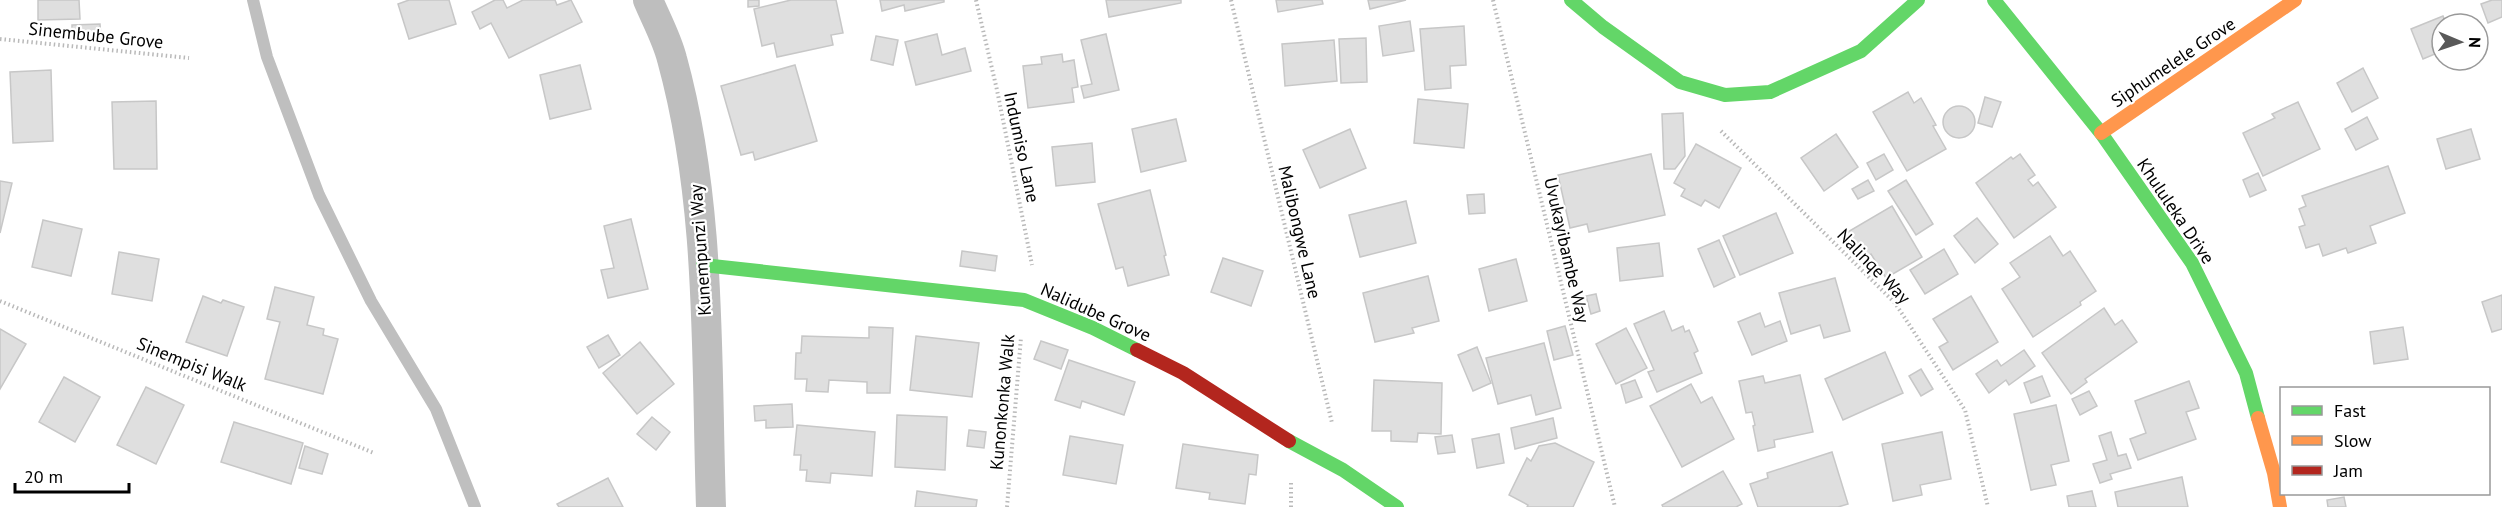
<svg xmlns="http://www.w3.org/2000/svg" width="2502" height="507" font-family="'PT Sans',sans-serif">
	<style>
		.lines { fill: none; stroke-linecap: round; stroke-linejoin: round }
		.stream { stroke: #bfbfbf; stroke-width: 12 }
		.building { fill: #dfdfdf; stroke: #c7c7c7; stroke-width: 1.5 }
		.path { stroke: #b9b9b9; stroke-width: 4; stroke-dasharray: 1.5 3; stroke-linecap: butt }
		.street { stroke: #bebebe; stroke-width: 30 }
		.fast { stroke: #63d668; stroke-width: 14 }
		.slow { stroke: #ff974d; stroke-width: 14 }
		.jam { stroke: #b3261e; stroke-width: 14 }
		.labels { text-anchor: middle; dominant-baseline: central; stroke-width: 4.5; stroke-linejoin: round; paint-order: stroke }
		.street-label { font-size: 18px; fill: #000; stroke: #fff }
	</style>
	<rect width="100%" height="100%" fill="#fff"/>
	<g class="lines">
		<path class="stream" d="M253 0 267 57 319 195 371 301 436 409 475 507"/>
	</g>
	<g class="building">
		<path d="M38 0H79L80 19 38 20Z"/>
		<path d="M409 0H449L456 24 409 39 398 4Z"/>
		<path d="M495 0H503L507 8 523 0H555L557 5 571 0 582 22 509 58 491 23 480 29 472 12Z"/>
		<path d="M748 0H759V6L748 7Z"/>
		<path d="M791 0H836L843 33 831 35 833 45 777 57 774 43 762 46 754 9Z"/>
		<path d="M880 0H944V2L905 11 904 5 882 11Z"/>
		<path d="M1106 0H1181V3L1109 17Z"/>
		<path d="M1276 0H1322L1323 4 1278 12Z"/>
		<path d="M1368 0H1406L1370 9Z"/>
		<path d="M2492 0H2502V17L2488 23 2481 4Z"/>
		<path d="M2443 16 2446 24H2442V51L2423 59 2411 29Z"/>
		<path d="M1410 21 1414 51 1383 56 1379 26Z"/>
		<path d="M100 24 101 37 72 38V25Z"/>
		<path d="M1464 26 1466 65 1450 66 1451 88 1425 90 1420 29Z"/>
		<path d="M937 34 942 55 965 48 971 71 916 85 905 42Z"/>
		<path d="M1106 34 1119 90 1084 98 1081 86 1092 84 1081 40Z"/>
		<path d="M876 36 898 40 893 65 871 60Z"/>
		<path d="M1366 38 1367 82 1341 83 1339 39Z"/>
		<path d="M1334 40 1337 81 1285 86 1282 44Z"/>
		<path d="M1062 54 1063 62 1074 60 1078 87 1072 88 1074 102 1028 108 1023 66 1042 64 1041 57Z"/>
		<path d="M580 65 591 109 550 119 540 75Z"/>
		<path d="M795 65 817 141 755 160 753 152 741 155 721 86Z"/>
		<path d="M2363 68 2378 98 2352 112 2337 83Z"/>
		<path d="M51 70 53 141 13 143 10 72Z"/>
		<path d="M1908 92 1914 103 1921 98 1936 125 1933 126 1946 149 1907 171 1873 112Z"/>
		<path d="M1985 97 2001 102 1992 127 1978 123Z"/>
		<path d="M1418 99 1468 104 1464 148 1414 143Z"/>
		<path d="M156 101 157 169H114L112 102Z"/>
		<path d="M2298 102 2320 149 2263 176 2243 133 2275 118 2272 114Z"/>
		<circle cx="1959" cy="122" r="16"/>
		<path d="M1683 113 1685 156 1675 169H1664L1662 114Z"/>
		<path d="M2367 117 2378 139 2356 150 2345 129Z"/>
		<path d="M1176 119 1186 161 1141 172 1132 129Z"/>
		<path d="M1350 129 1366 168 1320 188 1303 150Z"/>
		<path d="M2471 129 2480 159 2446 169 2437 139Z"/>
		<path d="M1836 134 1858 167 1824 191 1801 158Z"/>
		<path d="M1092 143 1095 182 1056 186 1052 147Z"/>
		<path d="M1696 144 1741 168 1719 208 1705 200 1701 206 1681 196 1685 189 1674 183Z"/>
		<path d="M1651 154 1665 215 1589 232 1587 224 1570 228 1558 175Z"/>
		<path d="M1884 154 1893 170 1876 180 1867 163Z"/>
		<path d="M2020 154 2035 175 2028 180 2033 186 2038 182 2056 207 2014 238 1976 183 2011 157 2013 159Z"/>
		<path d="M2388 166 2405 213 2370 226 2376 243 2348 253 2346 248 2323 256 2319 244 2306 248 2299 227 2305 225 2299 209 2306 206 2302 196Z"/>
		<path d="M2258 173 2266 190 2250 197 2243 180Z"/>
		<path d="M1868 180 1874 191 1858 199 1852 189Z"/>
		<path d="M1906 180 1933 224 1916 235 1888 191Z"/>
		<path d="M0 181 12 183 0 233Z"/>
		<path d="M1150 190 1166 255 1164 256 1169 275 1128 286 1123 267 1116 269 1098 204Z"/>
		<path d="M1484 194 1485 213 1469 214 1467 195Z"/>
		<path d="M1406 201 1416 243 1360 257 1349 215Z"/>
		<path d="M1892 206 1922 257 1886 278 1871 254 1862 260 1846 233Z"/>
		<path d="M1776 213 1793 253 1740 275 1723 236Z"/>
		<path d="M1977 218 1998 244 1975 263 1954 236Z"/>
		<path d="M631 219 648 289 608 298 601 270 614 268 604 226Z"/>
		<path d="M43 220 82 229 71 276 32 267Z"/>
		<path d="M2050 236 2063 256 2070 251 2096 291 2080 302 2081 305 2033 337 2002 289 2020 277 2010 263Z"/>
		<path d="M1719 240 1735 277 1714 287 1698 249Z"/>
		<path d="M1659 243 1663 276 1620 281 1617 248Z"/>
		<path d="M1944 249 1958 274 1925 294 1910 270Z"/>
		<path d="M962 251 997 256 995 271 960 266Z"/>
		<path d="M119 252 159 259 152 301 112 294Z"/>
		<path d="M1223 258 1263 271 1251 306 1211 292Z"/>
		<path d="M1516 259 1527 301 1489 311 1479 269Z"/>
		<path d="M1428 276 1439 321 1412 328 1414 333 1375 342 1363 293Z"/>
		<path d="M1835 278 1850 331 1824 338 1820 325 1791 334 1779 293Z"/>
		<path d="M275 287 314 297 307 325 324 329 323 335 338 339 323 394 265 379 280 322 267 319Z"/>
		<path d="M1596 294 1600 311 1591 314 1586 296Z"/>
		<path d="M2502 295V329L2492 332 2482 302Z"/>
		<path d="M203 296 221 303 223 300 244 307 227 356 186 342Z"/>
		<path d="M1971 296 1998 342 1953 370 1939 347 1948 342 1933 319Z"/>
		<path d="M2104 308 2115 325 2122 320 2137 342 2085 379 2087 382 2071 394 2042 353Z"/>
		<path d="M1664 311 1672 331 1683 326 1685 332 1689 330 1698 351 1694 353 1702 373 1657 392 1648 372 1654 370 1634 324Z"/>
		<path d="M1760 313 1765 327 1780 321 1787 341 1752 355 1738 322Z"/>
		<path d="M1565 326 1573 355 1554 360 1547 331Z"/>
		<path d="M869 327 893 328 890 393H867V382L829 380 828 392 806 391 807 379H795L796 353H801L802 336 869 338Z"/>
		<path d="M2403 327 2408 359 2374 364 2370 332Z"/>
		<path d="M1626 328 1647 368 1616 384 1596 344Z"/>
		<path d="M0 329 26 344 0 389Z"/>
		<path d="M608 335 620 355 599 368 587 347Z"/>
		<path d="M916 336 979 343 972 397 910 390Z"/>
		<path d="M1041 341 1068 350 1061 369 1034 359Z"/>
		<path d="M640 342 674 384 637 414 603 373Z"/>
		<path d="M1544 343 1561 408 1536 415 1531 395 1498 404 1486 358Z"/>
		<path d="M1477 347 1491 383 1473 391 1458 355Z"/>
		<path d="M2024 350 2035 366 2009 385 2006 380 1989 393 1976 374 1997 360 2001 366Z"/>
		<path d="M1885 352 1903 393 1843 420 1825 379Z"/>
		<path d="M1069 360 1135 382 1124 415 1082 401 1080 408 1055 400Z"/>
		<path d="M1921 369 1933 389 1921 396 1909 376Z"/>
		<path d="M1800 375 1813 432 1774 440 1775 447 1758 451 1753 426 1755 425 1752 412 1746 413 1739 381 1763 376 1765 383Z"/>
		<path d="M2042 376 2050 396 2031 403 2024 383Z"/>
		<path d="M64 377 100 397 75 442 39 422Z"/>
		<path d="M1374 380 1442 383 1441 434 1418 433 1417 442 1391 441V431H1372Z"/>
		<path d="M1635 380 1642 397 1626 403 1621 385Z"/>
		<path d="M2189 381 2199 408 2186 412 2196 439 2138 460 2130 439 2146 433 2135 401Z"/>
		<path d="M1691 384 1701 403 1712 397 1734 439 1682 467 1650 406Z"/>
		<path d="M146 387 184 405 156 464 117 445Z"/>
		<path d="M2089 391 2097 406 2080 415 2072 399Z"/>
		<path d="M792 404 793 427 766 428V420L755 421 754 406Z"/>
		<path d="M2056 405 2069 461 2051 465 2056 485 2031 490 2014 414Z"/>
		<path d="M897 415 947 417 945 470 895 467Z"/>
		<path d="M652 417 670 432 656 450 637 434Z"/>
		<path d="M1553 418 1557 438 1515 449 1511 428Z"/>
		<path d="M234 422 303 443 291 484 221 462Z"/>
		<path d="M797 425 875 432 872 476 831 473 830 483 806 481 807 470H800L801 455H794Z"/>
		<path d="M969 430 986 432 984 448 967 446Z"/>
		<path d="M1942 432 1951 479 1920 485 1922 495 1893 501 1882 444Z"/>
		<path d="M2111 432 2118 456 2126 454 2131 468 2110 474 2112 479 2100 483 2093 464 2107 460 2099 436Z"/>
		<path d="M1499 434 1504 463 1477 468 1472 439Z"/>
		<path d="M1452 435 1455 452 1438 454 1435 437Z"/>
		<path d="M1070 436 1123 445 1116 484 1063 475Z"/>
		<path d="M1555 443 1594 462 1573 507H1527L1528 505 1509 495 1527 458 1531 461 1539 446Z"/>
		<path d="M1183 444 1258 455 1256 475 1249 474 1245 504 1209 499 1210 493 1176 488Z"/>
		<path d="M305 446 328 454 322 474 299 468Z"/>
		<path d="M1832 452 1848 504 1838 507H1758L1750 484 1768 478 1767 473Z"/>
		<path d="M1723 471 1742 504 1736 507H1663L1662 505Z"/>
		<path d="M2182 477 2188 507H2118L2115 492Z"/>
		<path d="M608 478 623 507H559L557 504Z"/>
		<path d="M917 491 977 500 976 507H915Z"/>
		<path d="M2092 491 2096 507H2069L2067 496Z"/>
		<path d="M2344 497 2346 507H2328L2327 500Z"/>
	</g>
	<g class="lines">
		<g class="path">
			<path d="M976 0 997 90 1032 265"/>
			<path d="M1231 0 1332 423"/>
			<path d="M1493 0 1615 507"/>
			<path d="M0 39 189 58"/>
			<path d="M1721 131 1895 303 1965 410 1988 507"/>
			<path d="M0 301 374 453"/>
			<path d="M1007 507 1021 337"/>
			<path d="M1291 507V483"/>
		</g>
		<path class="street" d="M648 0C656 19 667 39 672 59 712 204 706 358 711 507"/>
		<g class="fast">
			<path d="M1571 0 1603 27 1680 82 1725 95 1770 92 1861 51 1918 0"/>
			<path d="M1994 0 2101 133 2192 263 2246 373 2258 418"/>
			<path d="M703 265 1024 300 1093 328 1137 350"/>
			<path d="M1289 441 1343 470 1397 507"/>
		</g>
		<g class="slow">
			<path d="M2101 133 2295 0"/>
			<path d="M2258 418 2274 473 2280 507"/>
		</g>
		<path class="jam" d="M1137 350 1183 373 1289 441"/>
	</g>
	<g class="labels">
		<g class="street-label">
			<text transform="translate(96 35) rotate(6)">Sinembube Grove</text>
			<text transform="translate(2173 62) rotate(-34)">Siphumelele Grove</text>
			<text transform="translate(1022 147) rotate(78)">Indumiso Lane</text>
			<text transform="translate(2176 211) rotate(56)">Khululeka Drive</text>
			<text transform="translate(1300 232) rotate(77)">Malibongwe Lane</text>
			<text transform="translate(700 250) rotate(-94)">Kunempunzi Way</text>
			<text transform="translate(1567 250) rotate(77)">Uvukayibambe Way</text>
			<text transform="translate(1874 266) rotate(46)">Nalinqe Way</text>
			<text transform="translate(1096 312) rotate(24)">Nalidube Grove</text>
			<text transform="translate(192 364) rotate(22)">Sinempisi Walk</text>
			<text transform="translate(1002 402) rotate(-85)">Kunonkonka Walk</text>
		</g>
	</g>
	<rect x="2280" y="387" width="210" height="108" fill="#ffffff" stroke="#999999" stroke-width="1.5"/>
	<rect x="2292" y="406" width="30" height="9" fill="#63d668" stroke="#999999" stroke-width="1.5"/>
	<text x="2334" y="417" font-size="18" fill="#000000">Fast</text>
	<rect x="2292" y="436" width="30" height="9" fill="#ff974d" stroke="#999999" stroke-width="1.5"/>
	<text x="2334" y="447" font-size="18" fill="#000000">Slow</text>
	<rect x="2292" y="466" width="30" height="9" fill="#b3261e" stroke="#999999" stroke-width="1.5"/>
	<text x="2334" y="477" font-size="18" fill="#000000">Jam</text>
	<g transform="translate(2460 42) rotate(92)"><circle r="28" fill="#ffffff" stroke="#999999" stroke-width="1.5"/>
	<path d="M0-4.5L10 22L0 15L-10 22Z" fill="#595959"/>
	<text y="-9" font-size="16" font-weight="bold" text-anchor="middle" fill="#000000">N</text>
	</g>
	<path d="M15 483v9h114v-9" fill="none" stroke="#000000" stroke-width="3"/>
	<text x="24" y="483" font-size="18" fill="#000000" stroke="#ffffff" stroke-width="4.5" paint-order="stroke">20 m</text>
</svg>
